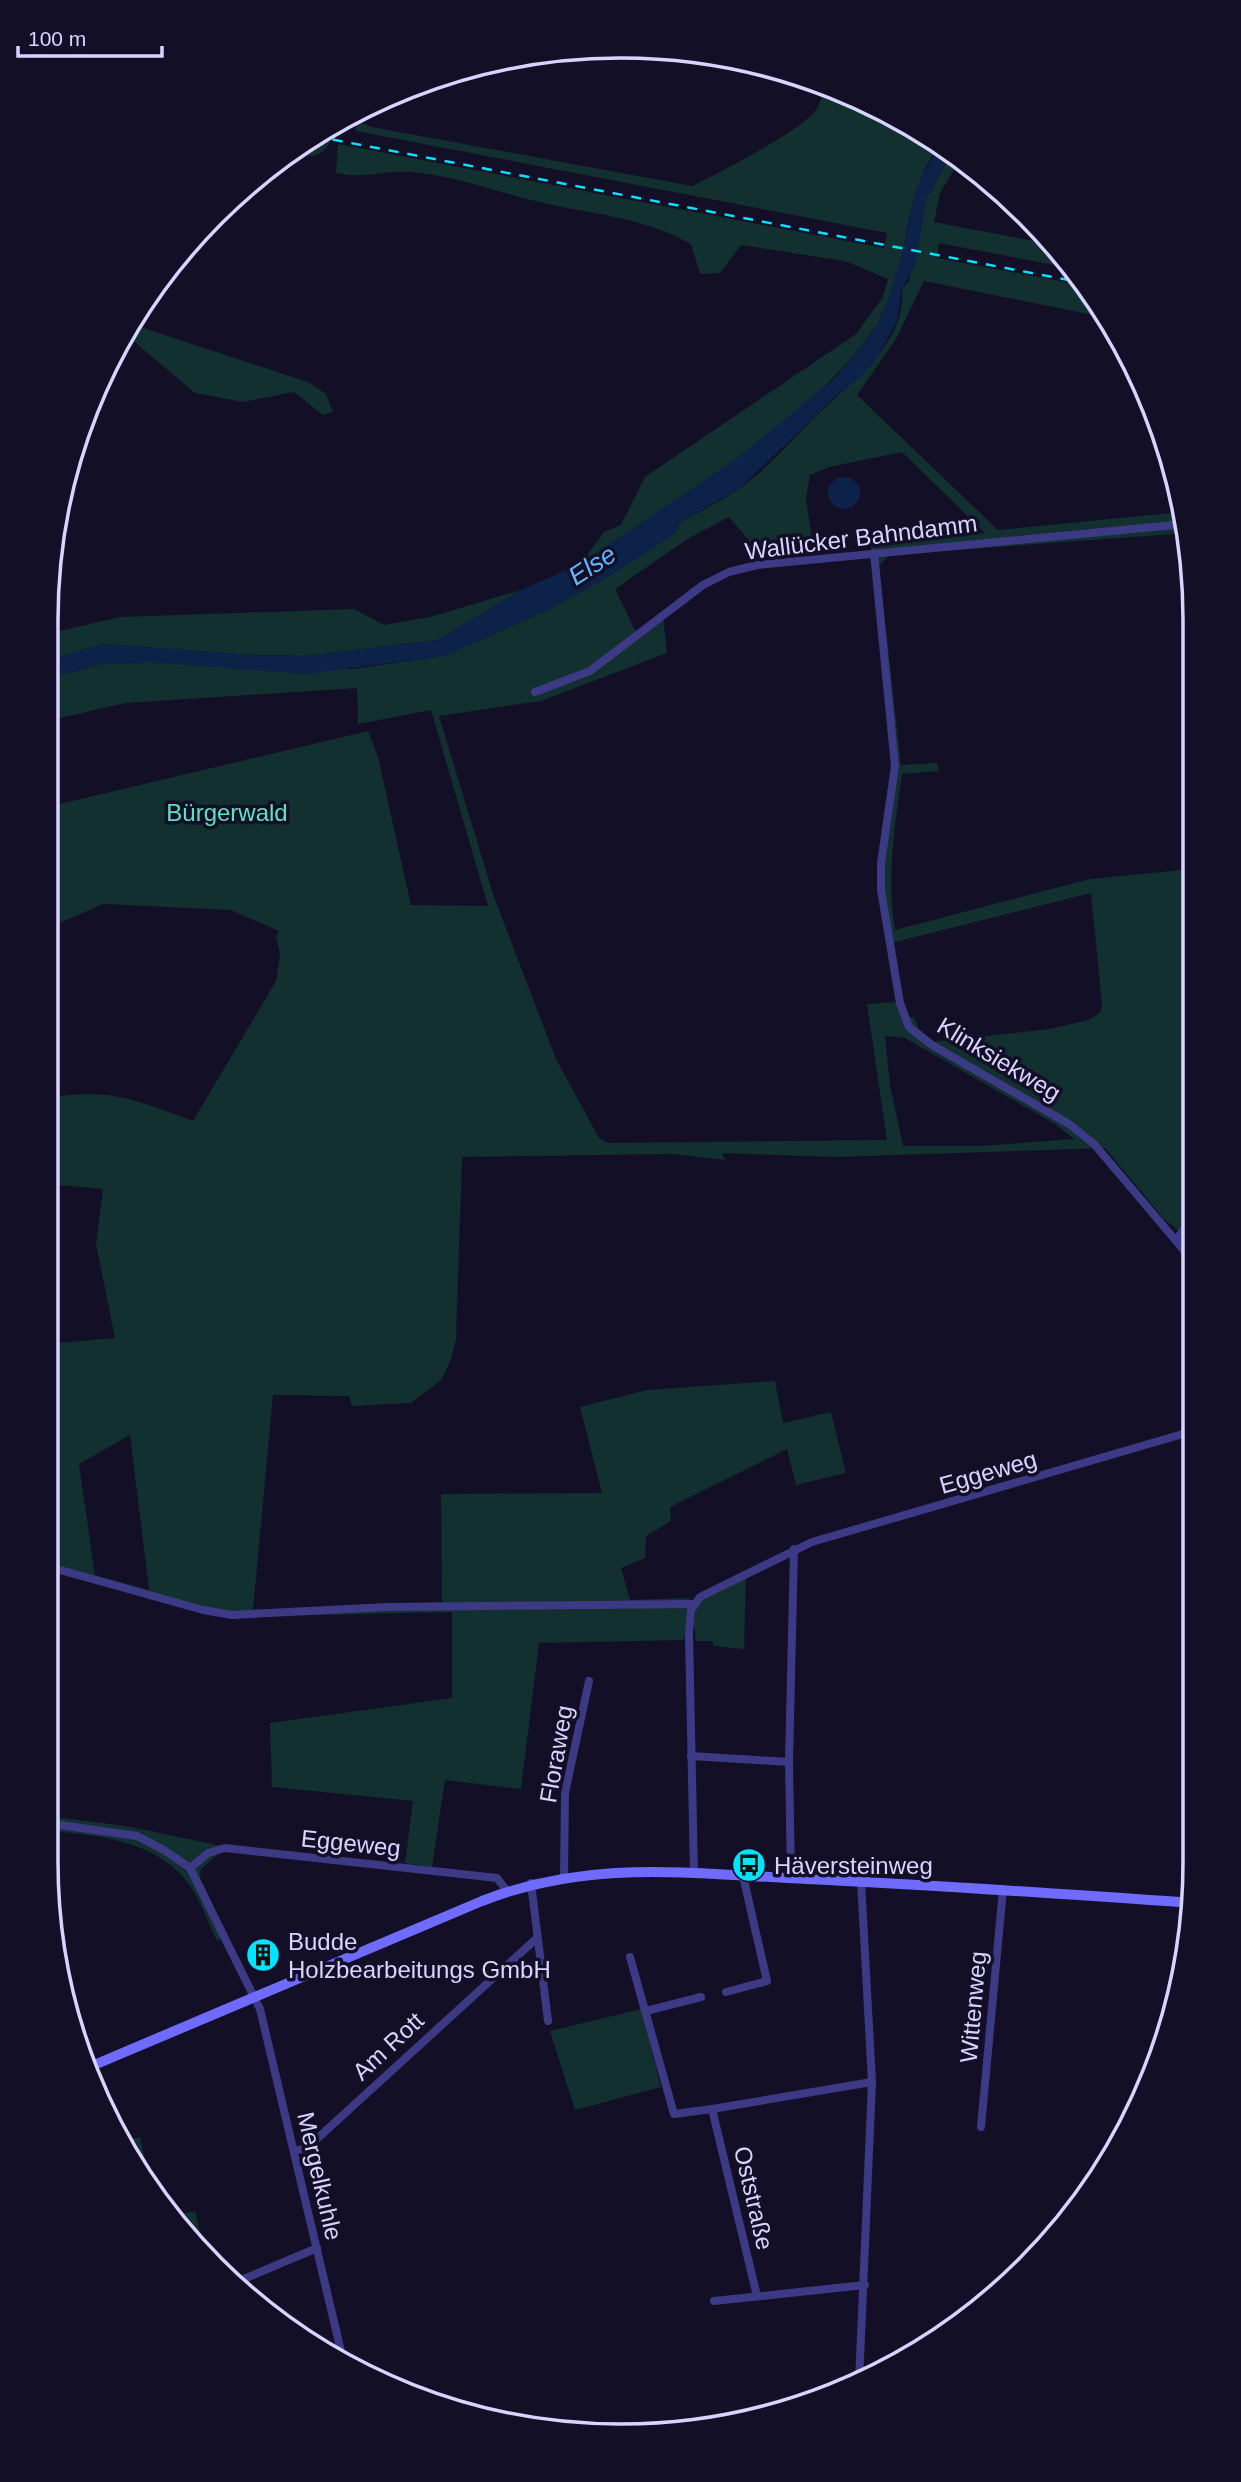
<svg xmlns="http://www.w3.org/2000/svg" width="1241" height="2482" font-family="Arial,sans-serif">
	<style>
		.green { fill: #12302f; fill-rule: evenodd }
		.water { fill: #0c2248 }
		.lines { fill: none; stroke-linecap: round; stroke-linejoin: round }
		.street { stroke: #3d3a85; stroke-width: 8 }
		.secondary { stroke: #6f6bff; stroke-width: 10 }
		.rail { stroke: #00e5ff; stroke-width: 2.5; stroke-dasharray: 10 9; stroke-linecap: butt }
		.labels { text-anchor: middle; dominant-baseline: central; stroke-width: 7; stroke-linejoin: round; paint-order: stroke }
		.street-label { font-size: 24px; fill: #d9d4ff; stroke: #130f26 }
		.park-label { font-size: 24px; fill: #5fe0c0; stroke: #130f26 }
		.poi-label { font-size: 24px; fill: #d9d4ff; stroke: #130f26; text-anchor: start }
		.water-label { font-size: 26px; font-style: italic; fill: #62b6ff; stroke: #130f26 }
		.rim { fill: none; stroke: #d9d4ff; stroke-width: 3.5 }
	</style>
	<rect width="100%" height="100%" fill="#130f26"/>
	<g class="green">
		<path d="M825 86 874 105 940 146C897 197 913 275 874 329 801 430 682 495 580 564L604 532 621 525 645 477 856 334 883 297 888 279 845 261 741 245 720 273 700 274 691 244C648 220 604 215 557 206 511 197 467 179 421 173 390 168 366 180 336 173L338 144 884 248 887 233 356 131V126L337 122 330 125 344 117 372 127 692 186C718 173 806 129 818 107 821 101 823 92 825 86Z"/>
		<path d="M311 139 330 142C321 160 307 157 290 153Z"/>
		<path d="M952 153 961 158 940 193 934 222 1050 244 1075 269 939 243 937 258 1086 286 1103 317 924 281 896 339 857 395 998 530 1182 512 1187 533 889 555 879 566 901 765 937 763 939 771 902 774C895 827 886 876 895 930L1090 879 1192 869V1232L1188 1238 1164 1219 1105 1148 834 1157 722 1153 725 1160 673 1154 462 1157 456 1339 451 1359 442 1379 411 1403 352 1406 349 1396 273 1395 253 1610 442 1602 441 1494 602 1493 580 1407 647 1390 775 1381 783 1423 831 1412 846 1473 796 1485 787 1449 670 1507 671 1521 646 1536 645 1558 621 1568 630 1600 690 1598 684 1640 539 1643 521 1789 445 1780 432 1867 405 1863 413 1801 272 1787 270 1723 452 1698V1612L226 1617 46 1571V1272L58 1343 115 1338 96 1244 103 1189 48 1184 46 1098C112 1088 133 1099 193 1121L276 981 280 954 276 936 279 931 231 910 103 904 46 929 47 807 368 731 378 757 411 905 488 906 431 710 358 724 357 688 126 703 47 721V678L102 664 148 662 353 669 443 656 548 610 604 579 674 534 679 523C699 512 721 501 740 488 766 470 788 444 810 422 846 385 906 348 902 289L909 281 926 199ZM902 452 985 533 871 546 893 766 879 889 887 944 1091 893 1102 1005 1100 1013 1088 1020 1050 1029 932 1042 920 1031 914 1017 903 1018 896 1002 867 1004 887 1140 608 1143 599 1138 556 1059 494 897 439 716 541 701 667 653 663 617 629 644 627 638 636 632 615 589 689 538 729 517 763 557 814 552 806 499 810 475 829 467ZM885 1036 905 1038 1055 1124 1074 1139 979 1146H903L890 1085ZM130 1435 149 1590 95 1575 79 1464Z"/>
		<path d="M131 324 308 382 326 394 333 412 323 415 294 392 243 402 195 393 125 334Z"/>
		<path d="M521 590 438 640 305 656 253 655 103 644 47 661V634L120 617 354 609 384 625 430 617Z"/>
		<path d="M746 1576 744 1649 714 1646 712 1641H696L693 1618 699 1601Z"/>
		<path d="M46 1816 126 1826 222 1846 217 1855 201 1869 200 1877 228 1937 217 1941C207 1921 199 1896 185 1879 150 1838 95 1836 46 1830Z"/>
		<path d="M641 2009 661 2087 575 2110 550 2031Z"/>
		<path d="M140 2137 151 2186 126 2140Z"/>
		<path d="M195 2211 205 2255 169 2216Z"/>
	</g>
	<g class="water">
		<path d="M940 146 952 153 926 199 916 263 902 289 897 321 878 356 863 375 836 396 740 488 679 523 674 534 604 579 548 610 444 656 306 674 148 662 102 664 47 678V661L103 644 253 655 305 656 438 640 521 590 580 564 736 459 835 378 873 331 886 305 902 256 913 200 922 175Z"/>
		<circle cx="844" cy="493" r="16"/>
	</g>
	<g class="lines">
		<g class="street">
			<path d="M874 553 895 766 881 863V890L900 1003 909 1027 932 1045 1069 1124 1094 1144 1193 1261"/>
			<path d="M535 692 590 671 703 585 729 572 757 565 1185 524"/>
			<path d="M1176 1240 1192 1218"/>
			<path d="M46 1566 203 1610 232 1615 387 1607 694 1604"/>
			<path d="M691 1756 789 1762"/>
			<path d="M46 1823 137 1836 164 1850 190 1868 260 2009 344 2364"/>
			<path d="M190 1868 208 1853 225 1848 497 1878 507 1891"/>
			<path d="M694 1874 689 1633 691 1610 700 1597 812 1542 1193 1431"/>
			<path d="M564 1876 565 1793 589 1681"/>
			<path d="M791 1878 789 1762 794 1549"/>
			<path d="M531 1883 548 2021"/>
			<path d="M630 1957 674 2114 712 2109 757 2296"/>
			<path d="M726 1992 767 1981 743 1876"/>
			<path d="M646 2011 701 1997"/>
			<path d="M712 2109 872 2082"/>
			<path d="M981 2127 1003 1889"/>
			<path d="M295 2151 308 2147 537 1938"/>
			<path d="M232 2284 317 2248"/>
			<path d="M714 2301 865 2285"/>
			<path d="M859 2382 872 2082 861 1881"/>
		</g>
		<path class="secondary" d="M87 2068 482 1901C592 1858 691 1874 807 1879 936 1885 1065 1894 1194 1903"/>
		<path class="rail" d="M314 136 1084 283"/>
	</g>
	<defs>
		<g id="bus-disc" transform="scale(1.75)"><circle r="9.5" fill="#00e5ff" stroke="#130f26"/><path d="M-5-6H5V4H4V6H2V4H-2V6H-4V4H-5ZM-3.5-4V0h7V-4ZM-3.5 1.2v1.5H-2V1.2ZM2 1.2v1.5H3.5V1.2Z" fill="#111"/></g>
		<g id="building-disc" transform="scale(1.75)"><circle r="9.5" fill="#00e5ff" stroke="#130f26"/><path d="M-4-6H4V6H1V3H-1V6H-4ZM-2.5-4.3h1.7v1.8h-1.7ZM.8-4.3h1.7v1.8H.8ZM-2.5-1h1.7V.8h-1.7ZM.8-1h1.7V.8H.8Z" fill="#111"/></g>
	</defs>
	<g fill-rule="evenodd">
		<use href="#bus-disc" x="749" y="1865"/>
		<use href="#building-disc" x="263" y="1955"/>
	</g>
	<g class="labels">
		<g class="street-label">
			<text transform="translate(861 537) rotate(-7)">Wallücker Bahndamm</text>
			<text transform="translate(999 1059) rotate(31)">Klinksiekweg</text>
			<text transform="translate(988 1472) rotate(-16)">Eggeweg</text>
			<text transform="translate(556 1754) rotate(-80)">Floraweg</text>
			<text transform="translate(351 1843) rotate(6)">Eggeweg</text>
			<text transform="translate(973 2007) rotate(-85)">Wittenweg</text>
			<text transform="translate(388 2046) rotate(-43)">Am Rott</text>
			<text transform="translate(320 2176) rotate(77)">Mergelkuhle</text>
			<text transform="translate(754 2198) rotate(77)">Oststraße</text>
		</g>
		<g class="park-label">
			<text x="227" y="812">Bürgerwald</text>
		</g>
		<g class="poi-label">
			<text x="774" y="1865">Häversteinweg</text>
			<text x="288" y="1941">Budde<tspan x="288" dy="28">Holzbearbeitungs GmbH</tspan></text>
		</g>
		<g class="water-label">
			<text transform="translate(592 565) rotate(-33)">Else</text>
		</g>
	</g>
	<path d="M0 0H1241V2482H0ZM620 58H621A562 562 0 0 1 1183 620V1862A562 562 0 0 1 621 2424H620A562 562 0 0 1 58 1862V620A562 562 0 0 1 620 58Z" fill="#130f26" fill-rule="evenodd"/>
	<path class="rim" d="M620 58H621A562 562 0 0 1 1183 620V1862A562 562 0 0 1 621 2424H620A562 562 0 0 1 58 1862V620A562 562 0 0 1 620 58Z"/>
	<path d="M18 46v10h144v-10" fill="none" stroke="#d9d4ff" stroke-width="3.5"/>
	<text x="28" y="46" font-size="21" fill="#d9d4ff" stroke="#130f26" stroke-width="5" paint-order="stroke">100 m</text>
</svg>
